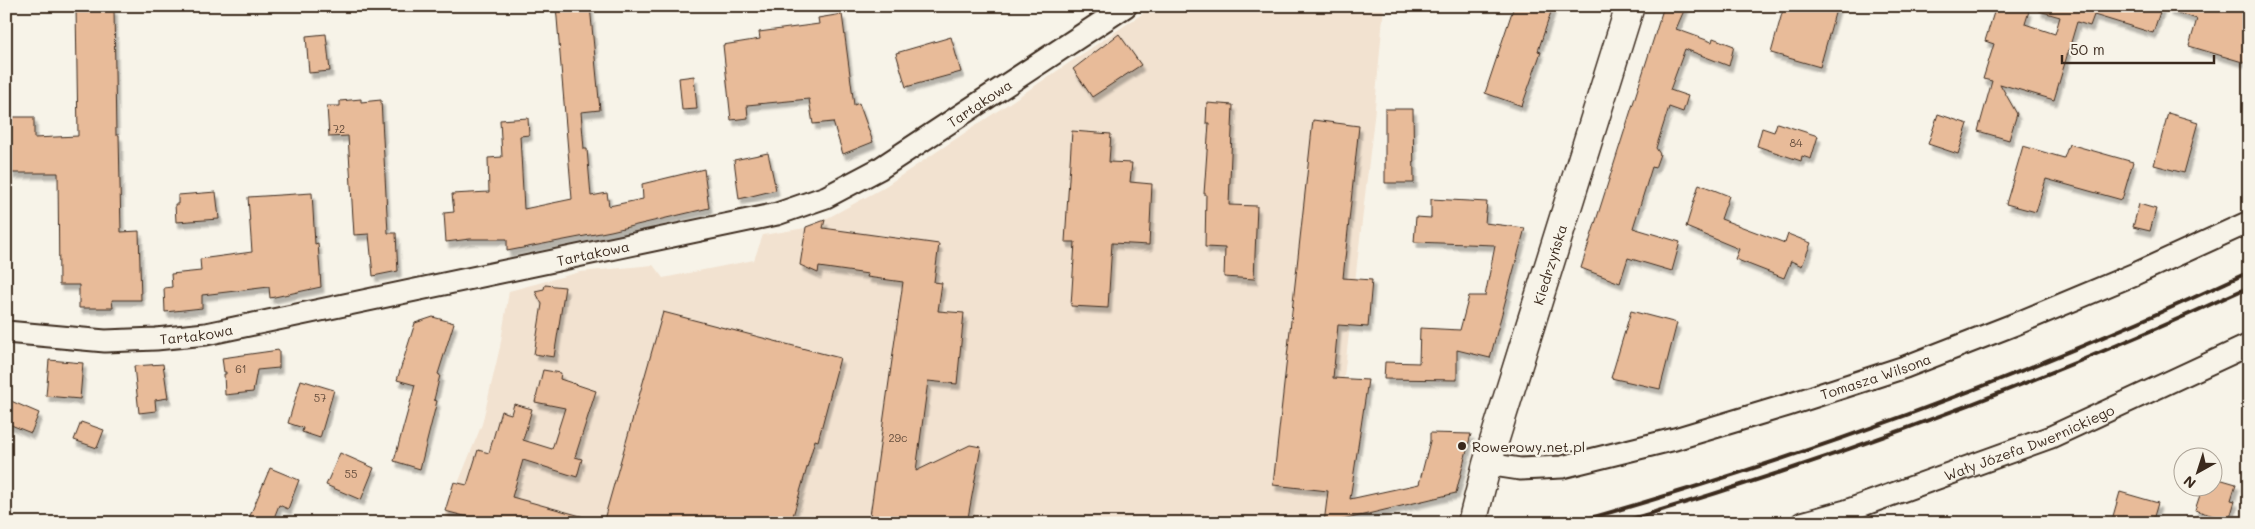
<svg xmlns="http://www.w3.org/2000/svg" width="2255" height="529" font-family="Mali,sans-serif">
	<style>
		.built { fill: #f2e2d0 }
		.building { fill: #e8bb99; stroke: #3b2a1e; filter: url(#shadow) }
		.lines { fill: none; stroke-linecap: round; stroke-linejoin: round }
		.street-casing { stroke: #3b2a1e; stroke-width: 25 }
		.secondary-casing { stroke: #3b2a1e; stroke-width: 31 }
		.street { stroke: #f7f3e8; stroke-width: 21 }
		.secondary { stroke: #f7f3e8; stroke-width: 28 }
		.rail { stroke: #3b2a1e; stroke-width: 4 }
		.poi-dot { fill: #3b2a1e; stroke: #f7f3e8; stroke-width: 2 }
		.labels { text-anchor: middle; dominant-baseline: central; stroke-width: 5; stroke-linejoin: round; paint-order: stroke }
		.number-label { font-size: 11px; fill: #664e3d }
		.street-label { font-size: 14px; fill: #3b2a1e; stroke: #f7f3e8 }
		.poi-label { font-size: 14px; fill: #3b2a1e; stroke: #f7f3e8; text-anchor: start }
	</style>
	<defs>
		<filter id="shadow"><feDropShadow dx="3" dy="5.5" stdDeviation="1" flood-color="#0004"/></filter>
	</defs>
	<rect width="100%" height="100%" fill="#f7f3e8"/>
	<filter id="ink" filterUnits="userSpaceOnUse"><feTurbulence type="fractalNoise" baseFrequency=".02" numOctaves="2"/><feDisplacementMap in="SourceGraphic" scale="10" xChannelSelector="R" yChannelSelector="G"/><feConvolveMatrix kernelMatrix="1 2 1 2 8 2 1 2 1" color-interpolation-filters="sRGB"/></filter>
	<g filter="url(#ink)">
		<path class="built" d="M1154 6H1384L1374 118 1327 523H442L482 424 500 347 509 291 580 272 653 265 663 278 754 260 763 235 811 227 881 189Z"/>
		<g class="building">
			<path d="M556 6H590L600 110 581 112 584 149H587L591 196 607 193 609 206 643 199 642 184 704 169 709 208 611 231 507 251V239H470L446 242 444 213 454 212 452 194 489 192 488 158 502 157 500 120 528 118 529 135 520 136 524 209 572 199Z"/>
			<path d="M1514 6H1553L1538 51 1541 52 1522 106 1485 93Z"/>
			<path d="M1664 6H1686L1676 29 1712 42 1713 38 1734 46 1729 66 1685 49 1670 90 1688 96 1683 112 1669 107 1656 148 1660 154 1655 168 1652 167 1633 228 1680 242 1672 271 1628 258 1620 283 1581 268Z"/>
			<path d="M1784 6H1837L1820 67 1771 53Z"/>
			<path d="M1996 6H2014L2029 11 2025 24 2055 34 2060 17 2039 11 2040 6H2162L2153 33 2094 15 2090 26 2077 22 2054 100 2000 84 2017 114 2009 140 1978 131 1992 81 1983 79 1994 44 1985 41Z"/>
			<path d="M2168 6H2249V64L2189 46 2197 19 2168 10Z"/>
			<path d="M76 8 114 9 116 135H119L121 232 139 231 141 300H112L113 308H79V285H59L58 173H11V117H34V138L78 136Z"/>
			<path d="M842 14 854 105 859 103 873 142 843 154 833 122 813 124 809 99 747 105 748 118 731 120 723 45 760 39 759 32 819 24 818 18Z"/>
			<path d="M326 34 330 71 309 73 306 36Z"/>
			<path d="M1119 34 1141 65 1092 97 1073 69Z"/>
			<path d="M951 37 961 72 906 87 896 53Z"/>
			<path d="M694 76 697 109 682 110 679 78Z"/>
			<path d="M361 99V102L381 100 388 233H396L397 254 398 271 373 276 369 234 354 235 348 136 329 137 327 106H340V101Z"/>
			<path d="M1207 103 1233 105 1229 205 1257 206 1254 279 1224 277 1225 248 1205 247 1206 194H1204L1209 123H1206Z"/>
			<path d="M1385 109H1413L1414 183H1385Z"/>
			<path d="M2168 113 2198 122 2184 173 2154 165Z"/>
			<path d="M1938 114 1968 124 1958 154 1928 144Z"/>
			<path d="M1313 120 1359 126 1343 278 1372 280 1368 327 1338 325 1333 378 1368 380 1350 499 1419 484 1430 441V433L1471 434 1456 493 1330 523H1324L1328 491 1273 485Z"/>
			<path d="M1777 123 1818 136 1811 159 1802 156 1801 161 1757 146 1762 128 1774 132Z"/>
			<path d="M1072 131 1111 134 1109 162 1132 163 1130 182 1152 184 1149 245 1112 243 1108 308 1071 306 1075 242H1065Z"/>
			<path d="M2069 144 2133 162 2122 200 2046 179 2036 212 2006 204 2023 146 2064 158Z"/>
			<path d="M768 153 776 190 739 199 734 160Z"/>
			<path d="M1699 184 1729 196 1721 219 1785 243 1788 234 1811 243 1802 266 1791 261 1784 278 1735 259 1739 249 1686 227Z"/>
			<path d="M216 192 219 219 176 222 175 204H178V195Z"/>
			<path d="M312 193 315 244 318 243 321 287 270 298 269 287 202 295V308L165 312 164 288 172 287 171 274 201 271 200 259 252 252 248 197Z"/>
			<path d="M1431 199 1487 202 1485 223 1525 228 1490 358 1457 350V380L1384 379 1385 362 1419 363 1420 328 1460 330 1469 296H1485L1495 246 1494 245 1414 242 1416 217 1431 218Z"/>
			<path d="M2139 204 2156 209 2150 231 2133 227Z"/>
			<path d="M825 220 823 228 939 244 934 282 942 283 938 311 964 313 957 384 928 381 916 471 970 445 981 447 967 523H869L903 282 867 277 868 274 819 267 818 273 800 265 806 227Z"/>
			<path d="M545 285 565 287 554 357 534 354 542 304 535 291 544 289Z"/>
			<path d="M1631 311 1677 323 1660 389 1611 378Z"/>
			<path d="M663 312 840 358 818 441 815 440 791 523H603Z"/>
			<path d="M433 317 454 323 438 374 440 375 434 400 437 401 420 469 394 461 415 385 397 380 415 323Z"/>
			<path d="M279 350V368L257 370 253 392 225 395 224 374H226V372H224L222 358Z"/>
			<path d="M49 360 83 363 80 399 46 396Z"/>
			<path d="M163 364 168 398 155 400 156 411 139 413 134 366Z"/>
			<path d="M543 370 561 373 560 379 596 391 575 457 582 459 577 477 523 460 512 497 588 518 587 523H491L445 511 454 482 467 485 478 450 489 453 501 411 511 414 514 404 532 409 523 440 552 449 565 408 535 402Z"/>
			<path d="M301 380 334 390 320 438 302 432 303 428 288 423Z"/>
			<path d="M11 401 39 413 31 433 6 423V411Z"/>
			<path d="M81 422 104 430 97 448 74 440Z"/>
			<path d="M340 453 374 468 361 500 326 485Z"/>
			<path d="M270 468 299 480 288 509 279 505 272 523H247Z"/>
			<path d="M2212 477 2236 484 2231 500 2235 501 2229 521 2195 510 2203 486H2212Z"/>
			<path d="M2120 492 2158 503 2152 523H2111Z"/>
		</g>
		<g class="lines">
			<g class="street-casing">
				<g id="street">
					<path id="s1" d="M6 332 105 341 156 339 206 334 777 214 826 197 879 169 1126 6"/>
					<path id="s2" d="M1487 464 1520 469 1562 467 1675 439 1788 405 1905 367 2018 323 2135 274 2249 222"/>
					<path id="s3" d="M1802 523 1846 511 2051 437 2249 345"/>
				</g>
			</g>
			<g class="secondary-casing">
				<g id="secondary">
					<path id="s4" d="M1472 523 1487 464 1630 6"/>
				</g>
			</g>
			<use href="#street" class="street"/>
			<use href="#secondary" class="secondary"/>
			<g class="rail">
				<path d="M1573 523C1804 458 2032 374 2249 272"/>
				<path d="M1618 523C1834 460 2045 381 2249 287"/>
			</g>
		</g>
	</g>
	<circle class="poi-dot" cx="1462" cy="446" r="5"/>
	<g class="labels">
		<g class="number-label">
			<text x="339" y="128">72</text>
			<text x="1796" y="142">84</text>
			<text x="241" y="368">61</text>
			<text x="320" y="397">57</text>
			<text x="898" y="437">29c</text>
			<text x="351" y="473">55</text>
		</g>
		<g class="street-label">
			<text stroke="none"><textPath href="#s1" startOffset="1016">Tartakowa</textPath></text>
			<text stroke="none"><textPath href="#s1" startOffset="596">Tartakowa</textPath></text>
			<text stroke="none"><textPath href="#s4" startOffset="270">Kiedrzyńska</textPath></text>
			<text stroke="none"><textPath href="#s1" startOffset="191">Tartakowa</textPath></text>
			<text stroke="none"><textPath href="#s2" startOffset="402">Tomasza Wilsona</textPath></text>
			<text stroke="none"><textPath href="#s3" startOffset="241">Wały Józefa Dwernickiego</textPath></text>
		</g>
		<g class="poi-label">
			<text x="1472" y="446">Rowerowy.net.pl</text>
		</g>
	</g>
	<rect width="2255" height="529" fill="none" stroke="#f7f3e8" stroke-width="25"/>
	<rect x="12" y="12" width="2230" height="504" fill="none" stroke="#3b2a1e" stroke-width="2" filter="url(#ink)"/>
	<g transform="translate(2198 472) rotate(219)"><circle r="24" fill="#f7f3e8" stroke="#aca397"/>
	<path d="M0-4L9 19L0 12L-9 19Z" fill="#3b2a1e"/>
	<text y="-8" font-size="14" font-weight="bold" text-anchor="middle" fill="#3b2a1e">N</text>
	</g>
	<path d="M2062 55v8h152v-8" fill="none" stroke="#3b2a1e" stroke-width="2.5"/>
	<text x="2070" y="55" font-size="15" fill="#3b2a1e" stroke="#f7f3e8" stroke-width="4" paint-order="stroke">50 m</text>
</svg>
